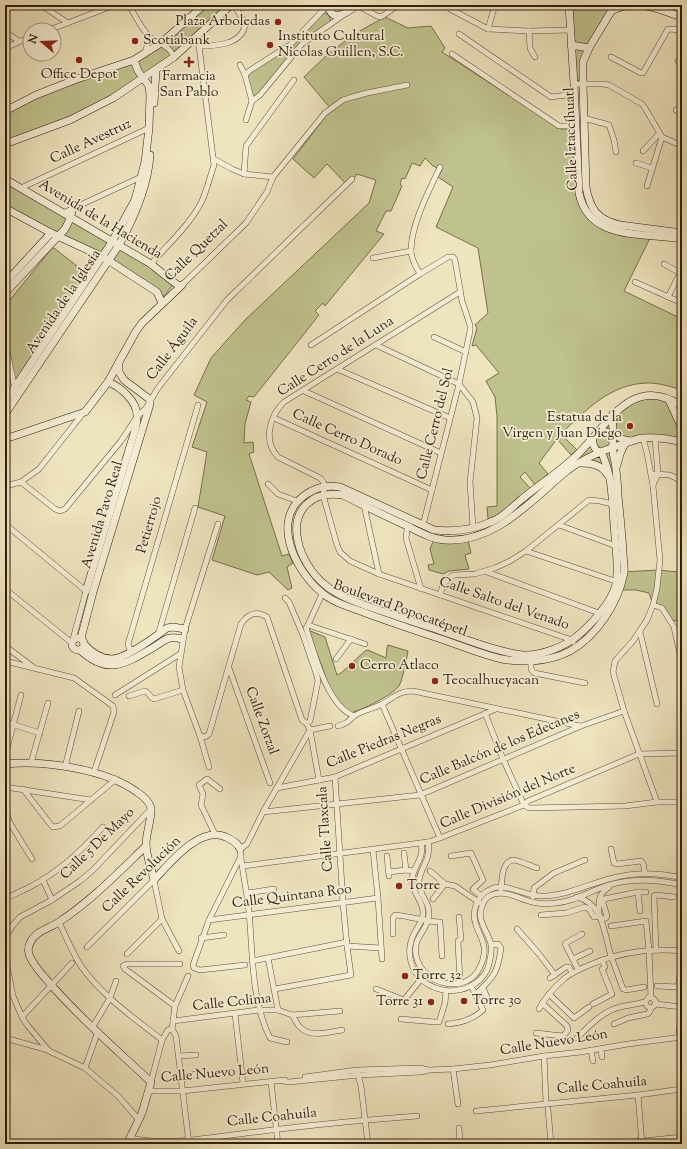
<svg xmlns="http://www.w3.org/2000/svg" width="687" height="1149" font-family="'Sorts Mill Goudy',serif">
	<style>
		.green { fill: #bfc28d; stroke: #786f4c }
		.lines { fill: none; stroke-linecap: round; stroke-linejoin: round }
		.street-casing { stroke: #604e38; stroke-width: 6 }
		.secondary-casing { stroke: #311c0c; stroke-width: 8 }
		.street { stroke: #f4edd5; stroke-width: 5 }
		.secondary { stroke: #f4edd5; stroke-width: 7 }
		.poi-dot { fill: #8f2418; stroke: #f4edd5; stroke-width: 1.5 }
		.labels { text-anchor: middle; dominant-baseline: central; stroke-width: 3.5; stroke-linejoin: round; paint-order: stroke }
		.poi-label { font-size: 14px; fill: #311c0c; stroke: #f4edd5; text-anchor: start }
		.street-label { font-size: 14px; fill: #311c0c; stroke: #f4edd5 }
	</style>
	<rect width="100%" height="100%" fill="#eee4be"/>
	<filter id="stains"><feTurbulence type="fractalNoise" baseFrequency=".005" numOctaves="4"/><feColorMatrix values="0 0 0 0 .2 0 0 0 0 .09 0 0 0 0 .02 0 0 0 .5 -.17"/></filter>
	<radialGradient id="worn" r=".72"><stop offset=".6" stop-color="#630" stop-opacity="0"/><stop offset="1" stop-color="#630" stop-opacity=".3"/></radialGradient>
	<g class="green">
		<path d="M205 5H230L194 39 113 98 5 146V111L37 96 135 61Z"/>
		<path d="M569 5H614L589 47 581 80 575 81Z"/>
		<path d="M323 12 329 15 331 22 316 32 253 101 245 78 249 71 291 44Z"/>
		<path d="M385 17 408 28 431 26 445 48 442 52 561 129H572L577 199 589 220 612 233 650 238 624 291 682 319V390C671 387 660 383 649 383 611 383 586 410 561 434L577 450 571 455 557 439 539 463 548 474 535 485 525 472 520 477 530 488 506 511 488 519 487 507 497 506V416L495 397 486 381 499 373 476 345 472 346 477 328 475 325 488 313 478 248 436 227 453 187 438 177 442 170 433 166 425 158 420 166 412 163 405 179 402 178 400 184 402 186 391 211H386L376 231 384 234 325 306 323 303 315 311 319 315 254 397 249 396 246 400 251 402 245 424 244 443 253 442 254 452 249 454 282 556 289 554 293 563 287 567 292 588 288 590 269 572 257 575 212 560 225 516 198 507 207 452 192 447 207 402 194 395 211 358 245 320 369 203 376 180 357 174 348 186 327 164 314 178 293 159 331 109 304 77 328 54 356 33Z"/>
		<path d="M5 180 69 218 58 235 5 206Z"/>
		<path d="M70 219 111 242 102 256 59 236Z"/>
		<path d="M119 246 150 264 172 283V286L162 298 111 260Z"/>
		<path d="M52 248H54L87 274 16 386 5 333V306Z"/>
		<path d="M658 396 682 407V442L670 438 630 441 618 458V505L605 470 579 463 574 458 614 414 640 397Z"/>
		<path d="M436 535 456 538 467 536 471 553 465 555 469 569 449 571 443 574 429 570 428 565 434 564 430 549Z"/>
		<path d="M658 570 678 572 682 575V620L671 621 662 608 653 605 649 593 636 590H619L624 572Z"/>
		<path d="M308 630 325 637 337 675 341 673 365 651 368 650 386 658 387 648 388 645 408 651C407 657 402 682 399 686 391 696 362 710 350 713L338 700 327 685 324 672Z"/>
	</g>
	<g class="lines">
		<g class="street-casing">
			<g id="street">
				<path d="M41 5 68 23"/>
				<path d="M129 5C135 15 141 29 150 37 159 46 168 43 174 57"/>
				<path d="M357 5 377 16 381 17 397 6H423"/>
				<path d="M450 9 488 29 529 31 570 30"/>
				<path d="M488 29 495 5"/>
				<path d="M49 30 115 5"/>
				<path d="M529 31 530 48 535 57"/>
				<path d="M5 32 19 41"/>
				<path d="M459 34 551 97 575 94"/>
				<path d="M199 46C215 46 244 45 245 23L234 5"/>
				<path d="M5 48 30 37"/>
				<path d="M145 53 147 46 148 35"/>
				<path d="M452 54 559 126H576"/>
				<path d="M611 57 641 73H643L668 29 682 30"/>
				<path d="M678 61 682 63"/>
				<path d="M240 65 245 75 252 101"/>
				<path d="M245 75 249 71 291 44 328 5"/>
				<path d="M574 84H603L609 85 642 104 645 108 662 137 682 146"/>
				<path d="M252 101 260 95 302 44 342 16"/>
				<path d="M676 110 682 114"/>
				<path d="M584 118 609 125 614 140 616 152"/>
				<path d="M246 120 252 101"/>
				<path d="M643 151 659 134"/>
				<path d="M214 159 232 169 244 174 273 177"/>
				<path d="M636 163 652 168"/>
				<path d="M244 174 246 146 294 80"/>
				<path d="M647 186 662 137"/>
				<path d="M21 188 149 128"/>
				<path d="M63 213 141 177"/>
				<path d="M373 258 411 251"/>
				<path d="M151 264C168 244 190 225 202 201 207 189 210 177 214 165L199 46 195 39"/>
				<path d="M664 264 682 274"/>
				<path d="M420 274C416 267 411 259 411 251 411 224 429 191 440 167"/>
				<path d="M635 282 682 303"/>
				<path d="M182 285 246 223 267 192 273 177 325 113 343 100 349 98 367 93 407 85"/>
				<path d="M460 292 284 402C269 417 263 441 278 457L320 478C326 484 325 487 323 495L337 545 340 552 350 561 379 574 572 640 573 642"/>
				<path d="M668 297 680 273"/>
				<path d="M434 337 466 352"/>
				<path d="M5 341 15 389"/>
				<path d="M311 345 420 274 448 257H453L455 260 462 301 470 325V331L459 384 423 525"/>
				<path d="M376 345 459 384 473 402 477 418 470 482 473 528"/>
				<path d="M337 369 450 418"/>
				<path d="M304 391 441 453"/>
				<path d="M274 418 432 490"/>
				<path d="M643 438 647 453 653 486 660 560 657 588 653 605 647 620 633 641 615 661 613 672 624 711 657 802"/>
				<path d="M654 474 670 475 682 481"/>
				<path d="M21 482 55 509 60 511 65 509 121 441 137 417 146 408 158 388 227 300 352 179"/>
				<path d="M268 484 278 494 297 501"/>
				<path d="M653 485 658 474 655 439"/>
				<path d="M5 486 21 482 39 469 84 412"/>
				<path d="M364 505 379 574"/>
				<path d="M5 524 86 591 73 639"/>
				<path d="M559 525 616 546"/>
				<path d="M410 526 407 530 406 538 421 589"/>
				<path d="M526 551 618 582"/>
				<path d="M484 571 599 613"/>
				<path d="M5 589 72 643"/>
				<path d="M440 595 443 585 449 578 454 575 475 574 495 568 510 561 526 551 589 500 600 501 616 505"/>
				<path d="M285 598 289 602 303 635 317 676 318 681 310 721 307 724"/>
				<path d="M653 605 662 608 674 627 682 663"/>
				<path d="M308 625 365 644"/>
				<path d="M307 627 322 594"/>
				<path d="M306 628C315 654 327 706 354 716"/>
				<path d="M640 632 657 704"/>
				<path d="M158 635 195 508"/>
				<path d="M5 646 33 667"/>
				<path d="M133 650 129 648 128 644 198 405"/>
				<path d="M336 659 351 639"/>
				<path d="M5 661 74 678 113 706 114 712 94 772"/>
				<path d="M531 661V669L534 673 585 683"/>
				<path d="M229 668 270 783"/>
				<path d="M115 695 180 654"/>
				<path d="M129 696 145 691C150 693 150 698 154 699L183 690"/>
				<path d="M382 704 440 838"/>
				<path d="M485 713 503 759 524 805 529 808 625 806 657 802H682"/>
				<path d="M5 722 40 733"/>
				<path d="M338 726C348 723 347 722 354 716 361 711 372 709 380 705 393 699 397 691 413 691L580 726"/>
				<path d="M200 736 205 737 209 734 241 624C248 614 256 610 267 617L302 720 307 724 310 730 319 780"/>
				<path d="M5 756 21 695"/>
				<path d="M31 763 48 703"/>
				<path d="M65 767 79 711"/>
				<path d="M209 767 200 736 183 690 179 667 185 629 218 524"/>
				<path d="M5 787 91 800"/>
				<path d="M277 788 335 777 496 709"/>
				<path d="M23 789 51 825 53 827 60 826 116 779"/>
				<path d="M5 809 10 823 32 859"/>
				<path d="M263 812 420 795 581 726 624 711"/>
				<path d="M5 830 10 823"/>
				<path d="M215 834 201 805 203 794 199 785 207 779 220 789"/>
				<path d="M428 842C432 862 417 870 419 885 421 898 432 904 428 919 425 933 413 938 416 955 421 985 467 996 480 967 483 961 485 954 484 947 483 939 478 932 476 925 471 911 477 895 491 889 506 882 524 896 541 896 567 896 588 884 613 878 636 872 660 873 682 878"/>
				<path d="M421 843C425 859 413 865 412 880 412 893 424 901 423 914 423 920 419 925 416 930 410 940 408 951 411 962 420 996 471 1001 487 970 490 963 492 951 491 944 487 930 475 918 483 904 484 900 487 897 491 895 504 889 519 899 532 902 540 904 548 904 556 903 576 902 594 888 613 884 635 878 660 880 682 885"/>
				<path d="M611 849 614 863 617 864 641 861 643 863 645 874"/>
				<path d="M373 850 378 898 382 959"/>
				<path d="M404 853 406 870"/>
				<path d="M241 856 209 920 193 965 194 968 200 970 245 965"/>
				<path d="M387 856 389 876"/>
				<path d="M451 856 471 853 483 880 473 889 481 896"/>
				<path d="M243 866 428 842 440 838 524 805 528 801 639 754 682 753"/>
				<path d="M430 871 445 884 455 886 480 903"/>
				<path d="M389 872 406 870 414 871"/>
				<path d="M43 880 52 900"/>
				<path d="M154 880 162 919 179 951"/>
				<path d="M501 890C502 882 501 862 513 860 518 860 531 866 537 868"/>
				<path d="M638 892 640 911"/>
				<path d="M247 893 274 889"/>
				<path d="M533 897 534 888 554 873 585 860"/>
				<path d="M577 897C604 904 604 934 611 956 615 967 619 978 623 989L626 990 644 987"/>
				<path d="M5 898C13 896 20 891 28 888 59 872 79 853 103 827"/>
				<path d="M433 899 445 884"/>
				<path d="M599 912C599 899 598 895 609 887"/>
				<path d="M541 915 566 913 585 907 589 909 594 917 600 916"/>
				<path d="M459 917 461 939 458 941 460 982"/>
				<path d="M601 919 606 918 607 916 603 903 604 899 638 892H646"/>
				<path d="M209 920 378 898"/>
				<path d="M59 922C66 937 72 952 81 966 102 996 134 1018 162 1040"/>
				<path d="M611 926 646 921 649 951 651 997"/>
				<path d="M517 929 539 954 555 975"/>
				<path d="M393 934V918L395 915C411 916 425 922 440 922L442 956"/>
				<path d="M201 938 224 935"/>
				<path d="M347 946 381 948"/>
				<path d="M87 947 154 880"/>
				<path d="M656 950 654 896 656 895 674 897"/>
				<path d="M127 954 162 919"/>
				<path d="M268 958 278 1010"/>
				<path d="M573 959 590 951"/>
				<path d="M252 961 347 942"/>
				<path d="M578 969 565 944 566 943 582 934"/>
				<path d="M550 978 566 967H569L572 973"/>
				<path d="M657 986 678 987 682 964"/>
				<path d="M483 988 489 1002"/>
				<path d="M275 989 351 975 347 946 343 903 335 777"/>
				<path d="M376 989 404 1000 421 979"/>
				<path d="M478 992C495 976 498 971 501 948L498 944 491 945"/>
				<path d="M549 994 574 1018 589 1007"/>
				<path d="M593 1004 612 994 602 969 605 967 602 960"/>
				<path d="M655 1004 682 1007"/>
				<path d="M175 1006 125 969 123 966 127 964H180"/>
				<path d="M539 1009C546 997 554 987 565 978 573 972 582 968 592 964 621 952 650 948 682 951"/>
				<path d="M235 1014 243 1083"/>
				<path d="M292 1015C295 1019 297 1025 301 1028 311 1038 330 1032 342 1030"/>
				<path d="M22 1017 72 963"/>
				<path d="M401 1019 435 1022H439L445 1003 446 991"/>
				<path d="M173 1021 259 1010H278L292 1015 340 1011"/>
				<path d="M448 1024C462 1023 473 1019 483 1010L471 986"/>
				<path d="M614 1024 628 1018 647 1014 649 1013 651 1008"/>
				<path d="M92 1028 110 998 116 981"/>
				<path d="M172 1029 176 1036 189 1144"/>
				<path d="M679 1031 682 1014"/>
				<path d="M536 1033 562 1036 565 1034 568 1030 567 1026 542 1003"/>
				<path d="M5 1038 48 1050"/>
				<path d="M577 1038C590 1025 603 1011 620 1007 629 1005 637 1004 645 1002L649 997 654 999 656 1002 654 1006 651 1008 647 1006 645 1002"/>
				<path d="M287 1042 270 1038C251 1000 253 954 249 912 247 891 242 870 240 849L247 844 263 812 310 730 330 726"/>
				<path d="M601 1049 602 1057"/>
				<path d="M591 1050 593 1061"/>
				<path d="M179 1056 196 1055"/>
				<path d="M544 1056 546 1103"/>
				<path d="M85 1068 97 1034"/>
				<path d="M453 1069 458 1104"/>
				<path d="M357 1071 361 1086 368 1144"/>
				<path d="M181 1076 208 1073"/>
				<path d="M305 1077 357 1070 420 1068 428 1070"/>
				<path d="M283 1081 289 1082 359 1075 421 1072 429 1070 453 1069 490 1065 544 1056 581 1052 628 1044 682 1037"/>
				<path d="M151 1082 162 1040 168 1030 172 1029 175 1006 188 976"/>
				<path d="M271 1082 278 1144"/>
				<path d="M148 1091H182L285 1080"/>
				<path d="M638 1095 642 1144"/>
				<path d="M548 1109 551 1144"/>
				<path d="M476 1111 638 1095 682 1089"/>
				<path d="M139 1120 118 1096 85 1068 49 1051 28 1026 22 1017 13 996 6 960 5 943 7 935 13 925 20 917 52 900 80 881 93 870 151 809"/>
				<path d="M459 1128 460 1144"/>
				<path d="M130 1138C170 1147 216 1136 256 1132 310 1125 363 1120 417 1116"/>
				<path d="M614 1144 682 1137"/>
			</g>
		</g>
		<g class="secondary-casing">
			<g id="secondary">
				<path d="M328 5C333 25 347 12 357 5"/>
				<path d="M569 5 574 84 579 193C589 242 644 232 682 239"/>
				<path d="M615 5 589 48 583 62V84L586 187C590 210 598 220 620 225L682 233"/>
				<path d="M680 5H681"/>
				<path d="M613 10C618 8 623 6 628 5 646 3 666 12 682 17"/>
				<path d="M571 45 589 48"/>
				<path d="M154 103 156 70"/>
				<path d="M5 111 36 95 77 79 134 60 161 43 204 5"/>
				<path d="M5 144 70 120 113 98 174 57 231 5"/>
				<path d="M5 179 151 264C156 268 176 285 180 286"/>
				<path d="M5 208 51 233 103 257 157 292 162 303"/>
				<path d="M5 283 51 233"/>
				<path d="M5 293 65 229 69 221 73 208"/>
				<path d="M669 400 682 428"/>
				<path d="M5 402 112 242 135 200 145 162 149 128 150 95 149 86 138 71 134 60"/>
				<path d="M5 414 119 245C134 218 148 186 150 155"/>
				<path d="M613 414C611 431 613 439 631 441"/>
				<path d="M598 432C604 431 610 431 612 437 614 442 612 446 613 450 613 457 616 463 616 470 617 479 618 488 618 496 620 515 622 534 623 553 623 559 625 567 624 573 618 603 597 636 570 651 559 657 545 660 532 661 523 661 511 661 502 659 479 654 457 644 435 637 411 629 387 621 363 612 349 607 332 602 321 592 295 570 270 520 305 495 316 487 328 485 340 487L434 530C454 532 474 530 493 521 504 517 513 506 522 499 540 484 564 469 579 453 610 422 632 374 682 406"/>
				<path d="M593 438C592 445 595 451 602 453 605 461 608 470 610 479 613 497 613 517 615 536 616 552 619 568 616 584 612 602 591 625 576 637 563 647 541 656 523 655 496 652 460 637 433 628 413 622 393 615 373 608 356 602 338 596 324 584 312 574 301 557 298 541 291 510 312 490 343 495 363 505 383 515 403 524 416 530 430 539 445 540 497 543 532 499 568 470 584 458 604 450 623 444 629 442 636 439 643 438 655 437 670 439 682 442"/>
				<path d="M5 439 85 412 108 382 135 333 142 323 182 285"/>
				<path d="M581 463C590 463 602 465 607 474"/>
				<path d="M617 465 620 454 625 443"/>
				<path d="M86 591 135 430C136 426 137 422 137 417 138 402 121 387 108 382"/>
				<circle cx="78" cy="644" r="6"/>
				<path d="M81 638 93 592 150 404V400L148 398 124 380 119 372V362"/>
				<path d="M84 644C91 652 101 659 112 659 127 658 155 637 167 628L173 627 185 629"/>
				<path d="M80 650C108 676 125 664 154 647 159 644 165 639 170 638 174 637 178 638 182 639"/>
				<path d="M5 764C44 760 105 769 137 792 143 796 149 801 151 808 152 817 146 834 146 844 146 856 152 869 154 880"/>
				<path d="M154 880C170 863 200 825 226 837 232 840 238 843 240 849"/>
				<path d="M127 1144 142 1113 151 1082C118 1051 84 1022 54 988 46 979 36 969 30 957 28 953 28 947 30 943 35 931 50 928 59 922 91 901 119 872 146 846"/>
			</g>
		</g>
		<use href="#street" class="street"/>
		<use href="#secondary" class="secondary"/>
	</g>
	<g class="poi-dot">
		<circle cx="278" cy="22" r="4"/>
		<circle cx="135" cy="41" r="4"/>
		<circle cx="270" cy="45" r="4"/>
		<circle cx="79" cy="60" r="4"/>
		<path d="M187 56h4v4h4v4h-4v4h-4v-4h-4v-4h4z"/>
		<circle cx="630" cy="426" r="4"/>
		<circle cx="352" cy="666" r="4"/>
		<circle cx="435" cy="681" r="4"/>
		<circle cx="399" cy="886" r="4"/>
		<circle cx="405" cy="976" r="4"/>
		<circle cx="464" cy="1001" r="4"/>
		<circle cx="431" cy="1002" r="4"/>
	</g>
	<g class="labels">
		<g class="poi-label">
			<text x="270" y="22" text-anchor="end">Plaza Arboledas</text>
			<text x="278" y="37">Instituto Cultural<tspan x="278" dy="16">Nicolas Guillen, S.C.</tspan></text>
			<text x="143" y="41">Scotiabank</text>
			<text x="79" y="75" text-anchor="middle">Office Depot</text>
			<text x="189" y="77" text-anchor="middle">Farmacia<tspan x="189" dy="16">San Pablo</tspan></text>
			<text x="622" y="418" text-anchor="end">Estatua de la<tspan x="622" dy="16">Virgen y Juan Diego</tspan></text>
			<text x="360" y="666">Cerro Atlaco</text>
			<text x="443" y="681">Teocalhueyacan</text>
			<text x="407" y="886">Torre</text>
			<text x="413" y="976">Torre 32</text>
			<text x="472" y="1001">Torre 30</text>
			<text x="423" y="1002" text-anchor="end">Torre 31</text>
		</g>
		<g class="street-label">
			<text transform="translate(572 139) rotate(-92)">Calle Iztaccíhuatl</text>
			<text transform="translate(91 142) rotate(-25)">Calle Avestruz</text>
			<text transform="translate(100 220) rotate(31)">Avenida de la Hacienda</text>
			<text transform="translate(197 251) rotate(-44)">Calle Quetzal</text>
			<text transform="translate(64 302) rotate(-56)">Avenida de la Iglesia</text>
			<text transform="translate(173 349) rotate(-53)">Calle Águila</text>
			<text transform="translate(336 357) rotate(-33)">Calle Cerro de la Luna</text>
			<text transform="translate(436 424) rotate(-76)">Calle Cerro del Sol</text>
			<text transform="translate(347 438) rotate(24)">Calle Cerro Dorado</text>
			<text transform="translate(103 515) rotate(-73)">Avenida Pavo Real</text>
			<text transform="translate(150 525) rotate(-74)">Petierrojo</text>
			<text transform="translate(504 604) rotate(19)">Calle Salto del Venado</text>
			<text transform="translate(400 609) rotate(20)">Boulevard Popocatépetl</text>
			<text transform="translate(261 721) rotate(70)">Calle Zorzal</text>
			<text transform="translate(384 742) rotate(-22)">Calle Piedras Negras</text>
			<text transform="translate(500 748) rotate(-23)">Calle Balcón de los Edecanes</text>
			<text transform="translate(508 797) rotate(-23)">Calle División del Norte</text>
			<text transform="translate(326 829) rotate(-94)">Calle Tlaxcala</text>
			<text transform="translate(98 844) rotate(-44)">Calle 5 De Mayo</text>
			<text transform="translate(142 875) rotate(-44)">Calle Revolución</text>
			<text transform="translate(292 897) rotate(-7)">Calle Quintana Roo</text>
			<text transform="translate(232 1003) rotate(-6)">Calle Colima</text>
			<text transform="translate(554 1043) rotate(-9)">Calle Nuevo León</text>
			<text transform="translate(215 1074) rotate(-5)">Calle Nuevo León</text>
			<text transform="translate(602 1086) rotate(-5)">Calle Coahuila</text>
			<text transform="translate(272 1118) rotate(-6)">Calle Coahuila</text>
		</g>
	</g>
	<rect width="687" height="1149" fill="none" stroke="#eee4be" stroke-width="20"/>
	<rect x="6" y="6" width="675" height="1137" fill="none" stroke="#311c0c" stroke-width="2"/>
	<rect x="10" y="10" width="667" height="1129" fill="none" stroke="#311c0c"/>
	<g transform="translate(42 42) rotate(289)"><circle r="19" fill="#f4edd5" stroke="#a69985"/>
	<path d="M0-3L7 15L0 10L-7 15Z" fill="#8f2418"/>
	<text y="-6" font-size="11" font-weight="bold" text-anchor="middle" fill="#311c0c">N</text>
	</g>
	<rect width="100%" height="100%" filter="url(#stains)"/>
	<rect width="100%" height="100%" fill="url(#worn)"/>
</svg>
